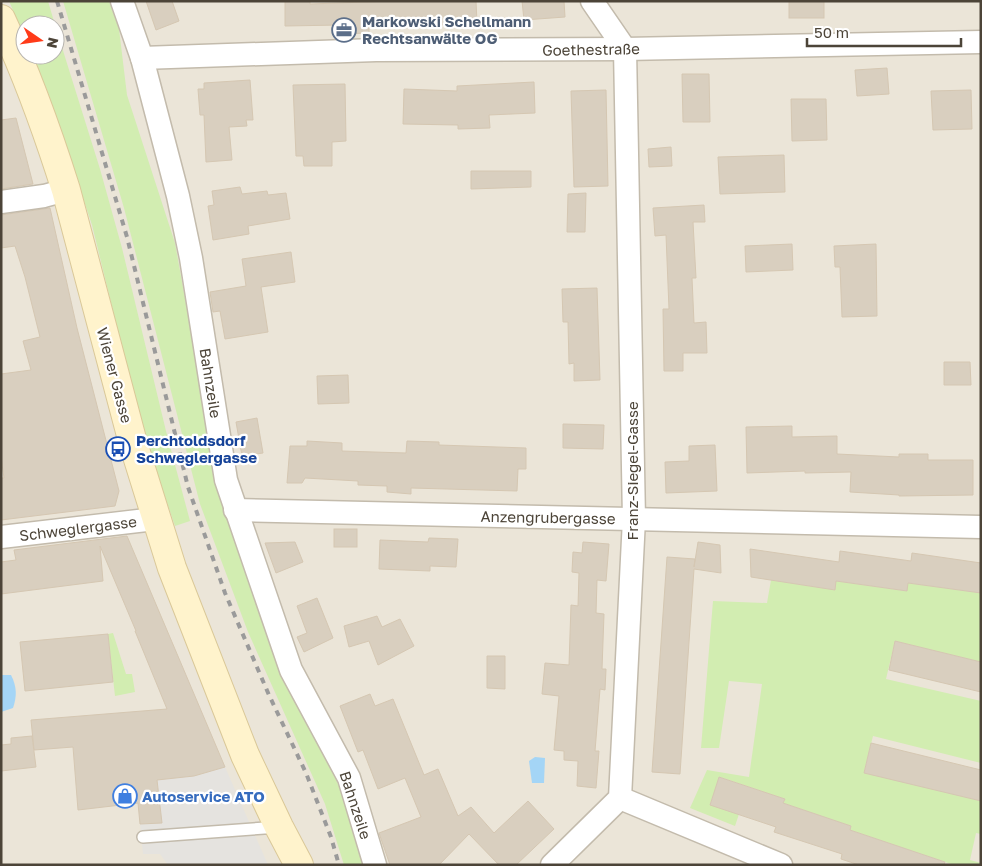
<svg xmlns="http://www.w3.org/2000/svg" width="982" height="866" font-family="'Golos Text',sans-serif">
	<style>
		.residential { fill: #ebe5d8; fill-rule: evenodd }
		.green { fill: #d2edb1 }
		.parking { fill: #e5e3df }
		.water { fill: #a4d5f6 }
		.building { fill: #d9cfbf; stroke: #d5c7b2 }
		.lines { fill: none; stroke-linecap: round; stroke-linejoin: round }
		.lane-casing { stroke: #c3bbac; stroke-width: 14 }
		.street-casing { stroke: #c3bbac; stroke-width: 25 }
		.secondary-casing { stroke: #dac898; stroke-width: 30 }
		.lane { stroke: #fff; stroke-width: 11 }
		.street { stroke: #fff; stroke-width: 22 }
		.secondary { stroke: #fff3cc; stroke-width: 28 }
		.rail { stroke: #9a9a9a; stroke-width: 4; stroke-dasharray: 6 6; stroke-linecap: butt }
		.labels { text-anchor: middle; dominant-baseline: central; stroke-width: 4.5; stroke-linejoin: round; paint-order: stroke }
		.service-label { font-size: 15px; font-weight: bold; fill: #4e5e75; stroke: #fff; text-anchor: start }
		.street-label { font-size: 15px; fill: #4c4438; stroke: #fff }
		.transit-label { font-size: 15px; font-weight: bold; fill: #164399; stroke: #fff; text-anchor: start }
		.shop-label { font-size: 15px; font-weight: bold; fill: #366cbe; stroke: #fff; text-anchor: start }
	</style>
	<rect width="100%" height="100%" fill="#f6f3eb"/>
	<path class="residential" d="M1 1H981V865H1ZM25 25H55V55H25Z"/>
	<g class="green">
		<path d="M9 1H48L55 25H25V38Z"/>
		<path d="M63 1H109L119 29 127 95 175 243 221 498 239 554 284 673 341 790 364 865H344L325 804 248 632 200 504 124 208Z"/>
		<path d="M55 25 100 169 122 248 166 431 190 521 175 526 151 456 129 376 92 225 47 90 32 55H55Z"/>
		<path d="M771 580 835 590 836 581 906 591 908 583 981 593V662L895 641 886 679 981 701V763L873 736 864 772 981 801V834L976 833 970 860 981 863V865H954L850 830 851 826 783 803 785 799 720 777 710 804 739 814 735 826 690 808 707 770 749 777 762 684 729 681 719 748H701L713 601 767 603Z"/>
		<path d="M113 633 126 674H132L135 692 115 696 108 634Z"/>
	</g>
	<path class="parking" d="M225 767 268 865H168L160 854H143L140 824 162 822 157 780 195 776Z"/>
	<g class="water">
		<path d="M1 675H11C17 687 17 696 13 708L1 712Z"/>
		<path d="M535 757 545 758 544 783H532L529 761Z"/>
	</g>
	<g class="building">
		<path d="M146 1H172L179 21 156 30Z"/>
		<path d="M285 1H310V4L392 1H476L477 23 418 26H369V33L340 34V25L285 26Z"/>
		<path d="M522 1H564L565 17 524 20Z"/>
		<rect x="789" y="1" width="35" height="17"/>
		<path d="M887 68 889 94 857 96 855 70Z"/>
		<path d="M682 74H709L710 122H683Z"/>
		<path d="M250 80 253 120H246L247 126 229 127 232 160 206 162 204 115H200L198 89H204V83Z"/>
		<path d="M534 82 535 113 489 115 490 128 458 129V125L403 124 404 89 457 91V86Z"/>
		<path d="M345 84 346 141 332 142V166H304L303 156H296L293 85Z"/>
		<path d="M606 90 608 186 574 187 571 91Z"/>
		<path d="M971 90 972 129 933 130 931 91Z"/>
		<path d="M791 99H826L827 140 792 141Z"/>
		<path d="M16 118 33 184 1 189V120Z"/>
		<path d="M671 147 672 166 649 167 648 149Z"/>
		<path d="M784 155 785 192 720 194 718 157Z"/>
		<path d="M471 171H531V187L471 189Z"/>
		<path d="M240 187 242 194 267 191 268 195 286 193 290 219 248 226 249 234 213 240 208 206 214 205 212 191Z"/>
		<path d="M586 193 585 232H567L568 194Z"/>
		<path d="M704 205 705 222H693L696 278H692L694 323 706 322 707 353H683V371H664L663 309H669L666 235 655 236 653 208Z"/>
		<path d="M50 208 77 328 119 491 115 506 1 520V478H4L1 457V374L31 370 23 341 40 337 25 277 15 246 1 248V215Z"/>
		<path d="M792 244 793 270 746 272 745 246Z"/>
		<path d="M876 244 877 316 842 317 840 267H835L834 246Z"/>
		<path d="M291 252 295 282 261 287 268 332 225 339 220 311 213 312 210 292 246 286 242 259Z"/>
		<path d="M597 288 600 380 574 381V363L569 364 568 322H563L562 289Z"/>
		<path d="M944 362H970L971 385H944Z"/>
		<path d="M348 375 349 403 318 404 317 376Z"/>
		<path d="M257 418 263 453 242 456 236 422Z"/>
		<path d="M563 424 604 425 603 449 563 448Z"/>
		<path d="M792 426V437L837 436V454L899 457V454H928V460H973V495L899 496V495L850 492 851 472 805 473V471L747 473 746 427Z"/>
		<path d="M307 441 342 443V451L406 453 407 441 439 442V445L526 448V469H518L517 491 411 488V494L387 492V486L358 485V481L305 478 302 483H287L290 446H307Z"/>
		<path d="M715 445 717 491 666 493 665 462 689 461V446Z"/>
		<rect x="334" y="529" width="23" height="18"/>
		<path d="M127 536 225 767 194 776 157 780 162 823 140 824 138 803 78 810 73 747 34 750 31 720 167 709 135 631H136L100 546 103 581 1 594V562L16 560 14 550Z"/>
		<path d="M429 538 458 539 456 567 430 566V571L379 569 380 540 428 542Z"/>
		<path d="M295 542 303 562 276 573 265 543Z"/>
		<path d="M583 542 609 544 606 581 597 580 596 613 604 614 602 669H606L605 690 600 689 595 751H599L596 788 577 786 578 761 564 760V751L554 750 559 696 542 694 545 663 569 665 571 605 578 606 579 573 572 572 573 552 582 553Z"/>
		<path d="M698 542 720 545 721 573 694 569 680 774 652 772 667 557 695 559 694 567Z"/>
		<path d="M750 549 839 562 840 551 911 561 912 553 981 563V593L908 583 907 591 836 581 835 590 751 577Z"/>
		<path d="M317 598 333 638 304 652 297 637 307 633 297 606Z"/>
		<path d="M377 616 382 627 400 619 414 646 378 665 369 641 349 647 344 626Z"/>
		<path d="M108 634 113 682 25 691 20 642Z"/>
		<path d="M895 641 981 662V692L889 670Z"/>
		<path d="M487 656H505V689L487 688Z"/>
		<path d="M370 694 375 706 393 699 424 775 438 769 458 816 471 807 494 833 528 801 554 829 516 865H499L469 834 439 865H390L379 833 421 817 405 778 378 789 363 750 358 752 340 706Z"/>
		<path d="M32 736 36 767 1 771V745L11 744V738Z"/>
		<path d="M871 743 981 770V801L864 773Z"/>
		<path d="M719 777 785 799 783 803 851 826 850 830 945 862 944 865H859L841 859 842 854 774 832 776 827 710 805Z"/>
	</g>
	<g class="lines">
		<g class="lane-casing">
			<path id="lane" d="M143 837 279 827"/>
		</g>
		<g class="street-casing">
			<g id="street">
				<path d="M122 1 142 58 178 196 191 258 226 480 291 670 349 778 375 865"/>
				<path d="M142 58 376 50 625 49 981 42"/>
				<path d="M1 202 44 196 66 190"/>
				<path d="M235 510 981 527"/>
				<path d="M1 537 155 519"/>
				<path d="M620 798 781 865"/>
				<path d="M552 865 620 798 634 519 625 49 592 1"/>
			</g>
		</g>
		<g class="secondary-casing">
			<path id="secondary" d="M1 19C27 74 48 133 66 190L133 443 172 568 245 755 279 827 299 865"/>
		</g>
		<use href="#lane" class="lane"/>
		<use href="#street" class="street"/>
		<use href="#secondary" class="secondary"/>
		<path class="rail" d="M57 1 127 237 188 487 225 593 269 695 306 773 331 837 339 865"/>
	</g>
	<defs>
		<g id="office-ring" transform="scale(1.25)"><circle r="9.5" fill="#fff" stroke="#5c6f8a" stroke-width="1.5"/><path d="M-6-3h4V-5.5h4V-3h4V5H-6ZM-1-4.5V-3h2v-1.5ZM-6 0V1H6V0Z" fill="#5c6f8a"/></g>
		<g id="bus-ring" transform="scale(1.25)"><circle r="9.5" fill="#fff" stroke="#1a4fb4" stroke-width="1.5"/><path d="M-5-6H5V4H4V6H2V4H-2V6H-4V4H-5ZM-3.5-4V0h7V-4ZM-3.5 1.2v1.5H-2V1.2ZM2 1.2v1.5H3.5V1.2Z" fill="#1a4fb4"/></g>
		<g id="shop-ring" transform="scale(1.25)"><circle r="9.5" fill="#fff" stroke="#3f7fe0" stroke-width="1.5"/><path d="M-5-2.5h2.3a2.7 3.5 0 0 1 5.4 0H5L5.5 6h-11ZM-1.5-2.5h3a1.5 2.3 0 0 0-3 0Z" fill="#3f7fe0"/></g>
	</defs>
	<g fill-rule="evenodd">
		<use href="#office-ring" x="344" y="30"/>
		<use href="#bus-ring" x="118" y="449"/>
		<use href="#shop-ring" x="125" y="796"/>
	</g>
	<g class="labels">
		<g class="service-label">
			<text x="362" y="21">Markowski Schellmann<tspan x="362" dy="17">Rechtsanwälte OG</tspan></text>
		</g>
		<g class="street-label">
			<text transform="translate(591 49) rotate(-1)">Goethestraße</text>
			<text transform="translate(115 375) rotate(75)">Wiener Gasse</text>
			<text transform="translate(211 383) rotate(81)">Bahnzeile</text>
			<text transform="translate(632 471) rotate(-90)">Franz-Siegel-Gasse</text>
			<text transform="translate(548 517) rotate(1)">Anzengrubergasse</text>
			<text transform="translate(78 528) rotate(-7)">Schweglergasse</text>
			<text transform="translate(356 805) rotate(72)">Bahnzeile</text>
		</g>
		<g class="transit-label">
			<text x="136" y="440">Perchtoldsdorf<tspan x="136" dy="17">Schweglergasse</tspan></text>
		</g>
		<g class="shop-label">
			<text x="142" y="796">Autoservice ATO</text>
		</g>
	</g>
	<rect width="982" height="866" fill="none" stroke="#4c4438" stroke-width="5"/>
	<g transform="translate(40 40) rotate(103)"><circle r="24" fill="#ffffff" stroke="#b7b4af"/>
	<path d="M0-4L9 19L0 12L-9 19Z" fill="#ff3b19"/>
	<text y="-8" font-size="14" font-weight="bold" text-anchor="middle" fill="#4c4438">N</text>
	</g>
	<path d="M807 38v8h154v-8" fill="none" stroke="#4c4438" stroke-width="2.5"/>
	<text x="814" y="38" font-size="15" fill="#4c4438" stroke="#ffffff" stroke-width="4" paint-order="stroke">50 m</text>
</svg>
